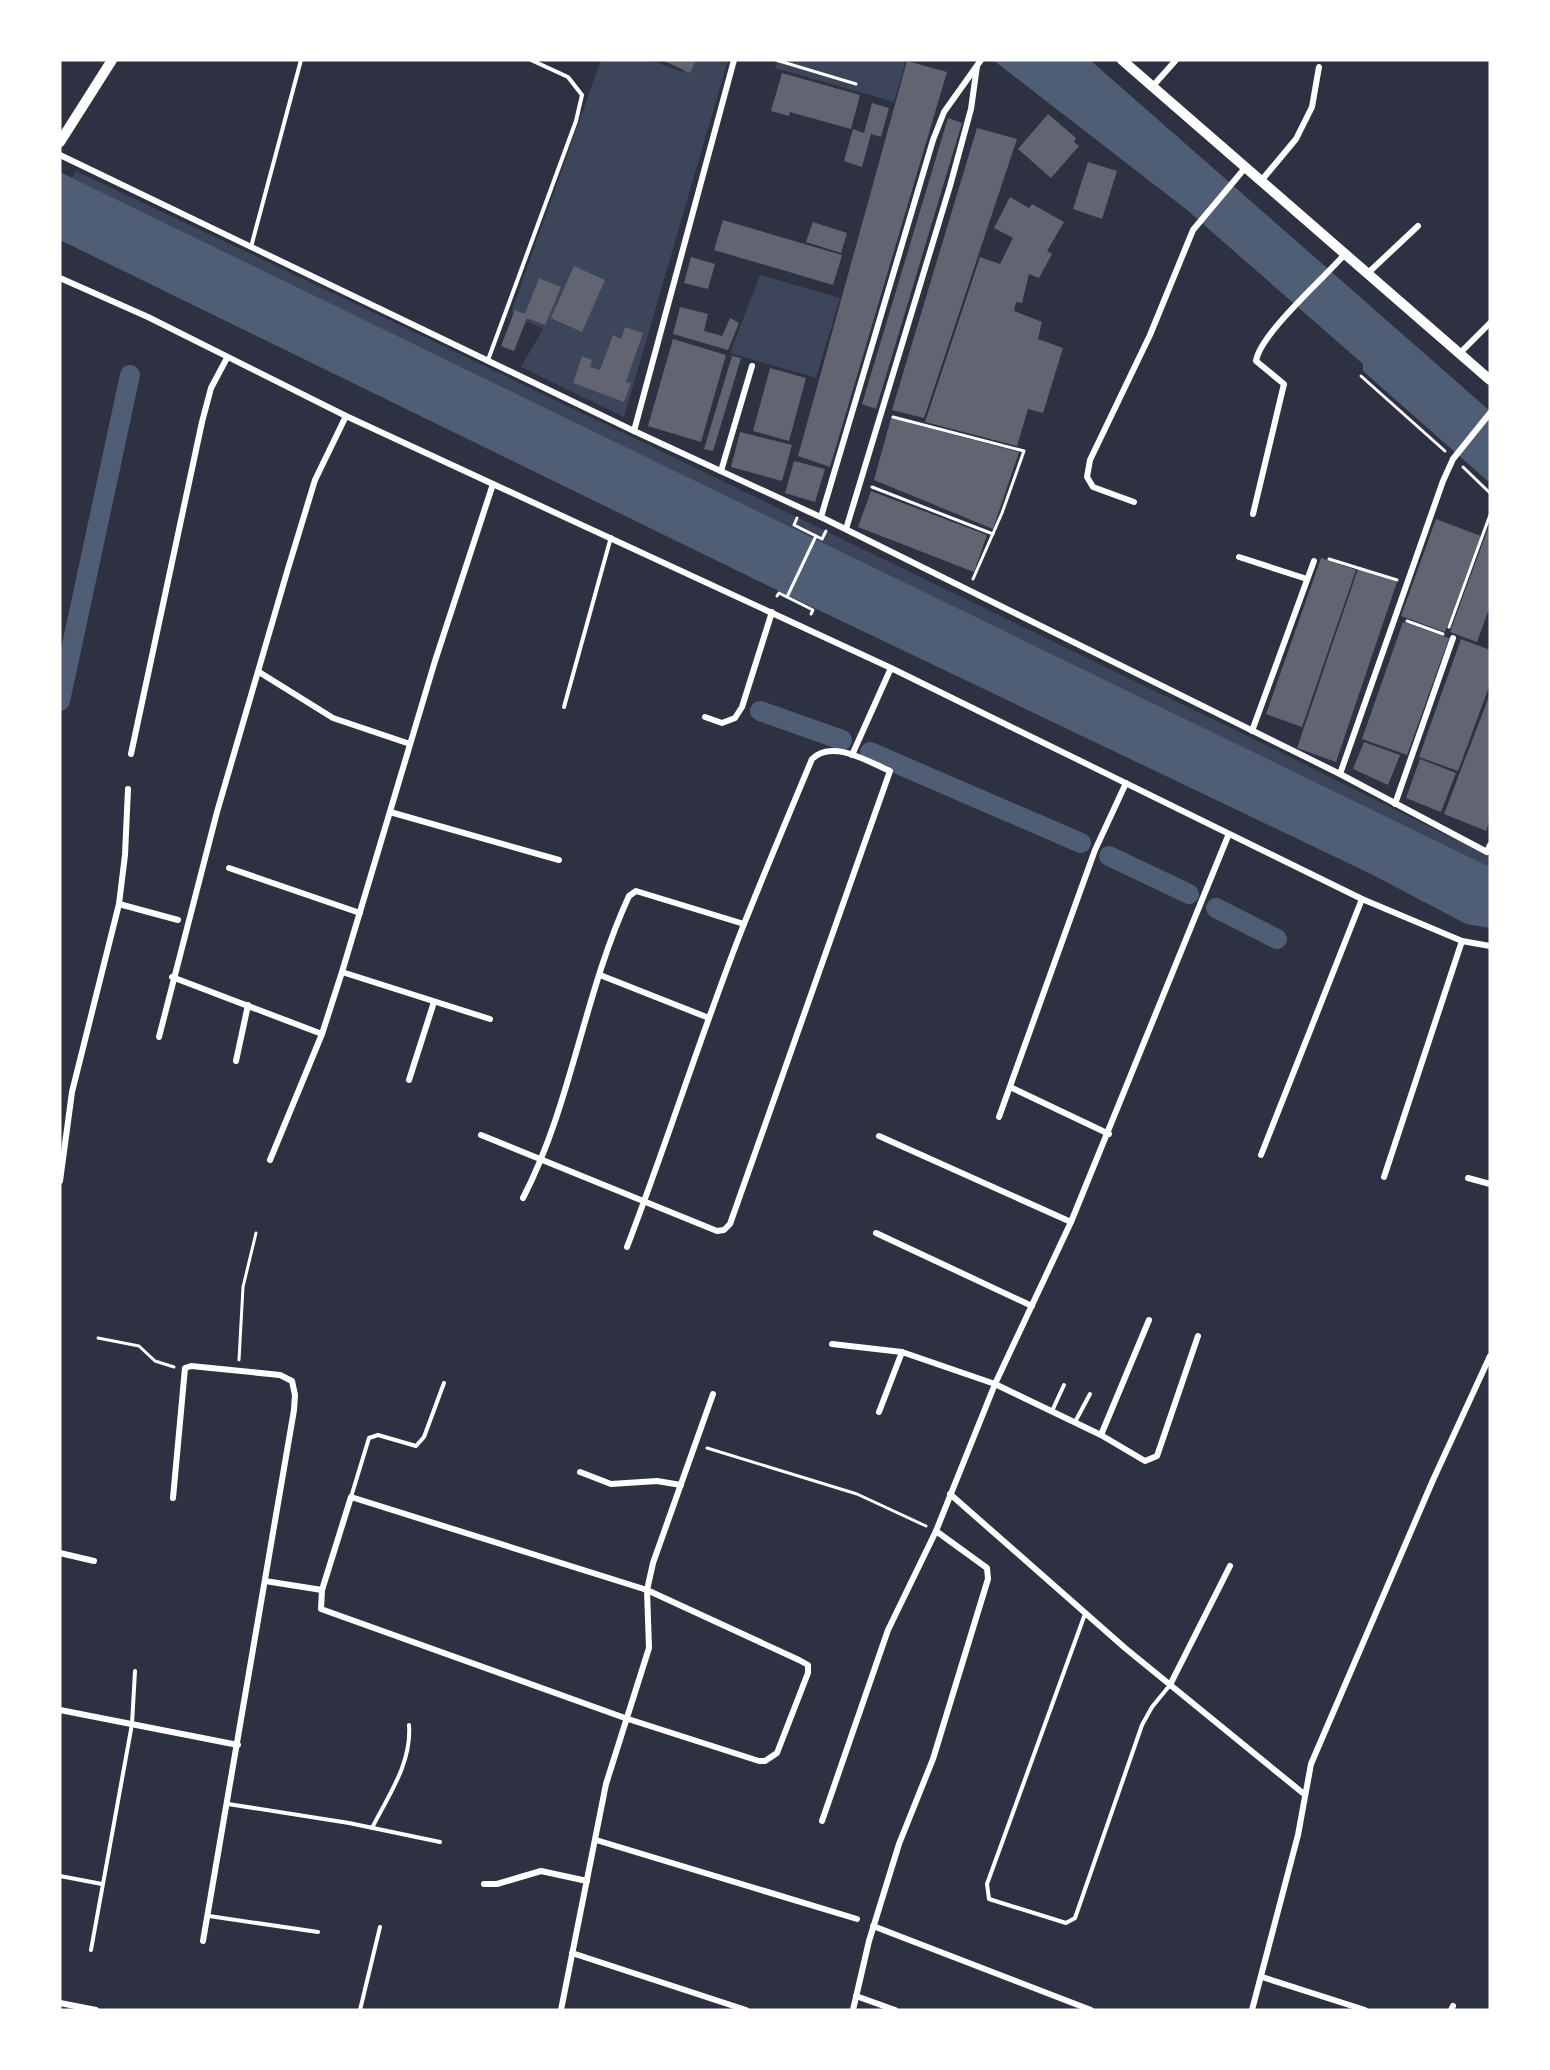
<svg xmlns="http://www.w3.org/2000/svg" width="1550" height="2070" font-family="'Golos Text',sans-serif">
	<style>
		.green { fill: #3c4559 }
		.water { fill: #4f5d75 }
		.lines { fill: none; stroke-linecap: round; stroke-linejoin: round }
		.canal { stroke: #4f5d75; stroke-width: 20 }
		.building { fill: #626471 }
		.path { stroke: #fff; stroke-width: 3 }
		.service { stroke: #fff; stroke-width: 4 }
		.minor { stroke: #fff; stroke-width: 6 }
		.secondary { stroke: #fff; stroke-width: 10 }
	</style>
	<rect width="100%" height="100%" fill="#2d3142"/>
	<g class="green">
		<path d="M601 60H649L683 72 687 60H728L624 417 521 367 543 329 511 313Z"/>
		<path d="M777 60H906L894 102 775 68Z"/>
		<path d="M76 171C473 358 868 552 1264 744 1339 781 1414 820 1490 856V867L72 178Z"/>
		<path d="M760 275 840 298 816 378 730 353Z"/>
	</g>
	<g class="water">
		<path d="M993 60H1090L1490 411V483L1363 371V364L1187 210Z"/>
		<path d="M60 172 1490 867V928L1466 924 1373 875 785 594 60 240Z"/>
	</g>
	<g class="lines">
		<g class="canal">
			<path d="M60 701 130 375"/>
			<path d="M760 711 842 740"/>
			<path d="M870 752 1081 843"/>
			<path d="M1109 856 1189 894"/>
			<path d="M1216 908 1277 939"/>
		</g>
	</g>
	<g class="building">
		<path d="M662 60H696L690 73Z"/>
		<path d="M907 61 947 72 830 467 798 456Z"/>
		<path d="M782 73 860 95 851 129 790 112 789 116 771 111Z"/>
		<path d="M872 103 889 108 881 137 871 134 862 167 844 161 853 129 864 133Z"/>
		<path d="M1048 114 1076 138 1074 142 1079 146 1051 178 1018 149Z"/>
		<path d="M948 118 962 123 876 409 862 404Z"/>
		<path d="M977 128 1017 139 924 418 892 410Z"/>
		<path d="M1088 162 1117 171 1102 219 1073 209Z"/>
		<path d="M1010 197 1029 208 1032 204 1064 222 1047 251 1052 254 1039 278 1029 274 1022 303 1016 302 1014 311 1042 322 1038 339 1063 348 1043 413 1028 409 1017 446 925 422 980 257 1000 264 1013 238 994 228Z"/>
		<path d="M723 220 842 255 833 285 714 250Z"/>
		<path d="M813 222 847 233 841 253 806 242Z"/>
		<path d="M691 257 715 264 708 289 684 283Z"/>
		<path d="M574 266 605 280 582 332 551 318Z"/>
		<path d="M539 278 561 287 545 325 527 318 514 351 501 346 515 310 525 314Z"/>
		<path d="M680 307 708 314 704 331 722 336 730 318 739 323 728 350 673 334Z"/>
		<path d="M625 327 643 333 626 382 631 383 624 402 573 383 582 356 592 360 590 367 600 370 613 335 621 339Z"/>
		<path d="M673 339 726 355 701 442 648 426Z"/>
		<path d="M732 356 741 358 713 451 704 449Z"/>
		<path d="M770 368 806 378 789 441 753 431Z"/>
		<path d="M891 418 1019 452 993 529 874 480Z"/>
		<path d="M740 432 792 445 782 481 731 467Z"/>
		<path d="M794 461 825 469 815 502 785 493Z"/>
		<path d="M871 491 987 535 974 572 858 527Z"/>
		<path d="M1436 519 1481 536 1445 632 1401 616Z"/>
		<path d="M1490 523V606L1477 642 1450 632Z"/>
		<path d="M1321 558 1356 570 1302 727 1266 714Z"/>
		<path d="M1358 569 1397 582 1336 762 1297 748Z"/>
		<path d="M1403 622 1449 638 1407 755 1362 739Z"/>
		<path d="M1461 639 1490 650V684L1458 771 1419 757Z"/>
		<path d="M1490 694V820L1486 831 1444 814Z"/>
		<path d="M1364 742 1400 755 1388 785 1353 769Z"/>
		<path d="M1420 759 1456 773 1441 812 1406 798Z"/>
	</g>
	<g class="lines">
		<g class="path">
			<path d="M776 60 856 84"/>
			<path d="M1361 376 1445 451"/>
			<path d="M893 417 1024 451 1002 513 973 579"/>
			<path d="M1463 467 1490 493"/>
			<path d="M872 487 993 534"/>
			<path d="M797 518 794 525 822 539 826 531"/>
			<path d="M1329 559 1397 580"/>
			<path d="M777 596 779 593 813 610 811 614"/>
			<path d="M787 597 816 536"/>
			<path d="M1407 621 1443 634"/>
			<path d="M1449 627 1490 515"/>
			<path d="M98 1338 139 1346 155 1361 174 1367"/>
			<path d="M239 1360 243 1287 256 1233"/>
			<path d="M707 1448 857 1494 926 1526"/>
		</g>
		<g class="service">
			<path d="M251 247 301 60"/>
			<path d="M488 360 576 121 582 95 568 77 531 60"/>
			<path d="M564 707 611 537"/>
			<path d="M1052 1411 1064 1385"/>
			<path d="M1075 1422 1090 1394"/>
			<path d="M351 1497 369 1438 378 1435 416 1446 424 1437 444 1383"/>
			<path d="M1085 1614 987 1884 989 1899 1066 1923 1075 1918 1142 1725 1152 1707 1170 1685"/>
			<path d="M228 1804 349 1823 440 1842"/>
			<path d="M372 1828C388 1796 412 1763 409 1725"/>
			<path d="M60 1876 102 1884"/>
			<path d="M209 1916 318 1932"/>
			<path d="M91 1950 132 1724 135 1671"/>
			<path d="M360 2010 380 1927"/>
		</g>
		<g class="minor">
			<path d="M1152 87 1176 60"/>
			<path d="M60 155 634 431 827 520 1340 774 1487 852 1490 845"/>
			<path d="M1261 181 1296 139 1312 107 1319 67"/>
			<path d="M1368 273 1418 226"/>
			<path d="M60 278 148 317 346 416 891 668 1362 899 1462 941 1490 946"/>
			<path d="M1460 353 1490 323"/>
			<path d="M634 431 734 60"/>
			<path d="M721 471 752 366"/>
			<path d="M1134 502 1093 487 1087 477 1090 460 1150 335 1193 230 1245 168"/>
			<path d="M1253 514 1284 384 1256 361C1260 334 1325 277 1345 254"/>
			<path d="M821 517 933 140 944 112 981 60"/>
			<path d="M846 529 950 186 971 109 977 66"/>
			<path d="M1239 557 1307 579"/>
			<path d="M259 672 333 718 410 744"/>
			<path d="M705 717 722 723 735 718 742 707 772 612"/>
			<path d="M1252 731 1314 561"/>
			<path d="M131 754 202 422 211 388 227 358"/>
			<path d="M852 755 891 668"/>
			<path d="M1340 774 1443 481 1453 459 1490 413"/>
			<path d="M1395 804 1453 638"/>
			<path d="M390 812 559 860"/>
			<path d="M229 868 360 913"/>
			<path d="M119 904 178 920"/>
			<path d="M342 972 490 1019"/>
			<path d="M600 975 709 1018"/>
			<path d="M172 977 322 1034"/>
			<path d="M159 1037 217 812 287 572 315 480 346 416"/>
			<path d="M236 1061 248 1005"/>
			<path d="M409 1080 434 1002"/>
			<path d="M1010 1087 1109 1134"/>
			<path d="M999 1117 1095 850 1126 783"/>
			<path d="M481 1135 717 1231 724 1230 730 1224 890 771C867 761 832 739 812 759 789 814 766 869 744 924 702 1031 668 1140 627 1247"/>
			<path d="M879 1136 1071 1222"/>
			<path d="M1261 1155 1362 899"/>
			<path d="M270 1160 322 1034 342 972 435 661 493 484"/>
			<path d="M1384 1177 1462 941"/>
			<path d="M1468 1178 1490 1184"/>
			<path d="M60 1181 72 1092 119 904 125 855 128 789"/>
			<path d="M523 1198C572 1103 584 993 629 896L636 891 744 924"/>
			<path d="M876 1233 1032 1306"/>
			<path d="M832 1344 902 1352 995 1384 1101 1435 1145 1461 1157 1456 1198 1336"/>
			<path d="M879 1412 902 1352"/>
			<path d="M1101 1435 1149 1320"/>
			<path d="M580 1472 611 1484 657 1481 681 1485"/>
			<path d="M950 1494 1125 1648 1304 1794"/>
			<path d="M173 1498 185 1368 191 1366 280 1375 292 1381 295 1395 294 1410 203 1941"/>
			<path d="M60 1553 94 1561"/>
			<path d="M265 1581 322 1590 321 1609 625 1718 759 1761H765L777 1753 808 1673V1665L799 1660 647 1590 351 1497 322 1590"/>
			<path d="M1170 1685 1230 1566"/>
			<path d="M60 1710 238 1745"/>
			<path d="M822 1821 888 1630 936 1531 995 1384 1071 1222 1228 836"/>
			<path d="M596 1840 857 1919"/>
			<path d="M484 1884H497L541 1871 587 1881"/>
			<path d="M873 1926 1091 2010"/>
			<path d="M572 1953 746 2010"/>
			<path d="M1262 1977 1365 2010"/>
			<path d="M856 1996 895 2010"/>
			<path d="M60 2003 96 2010"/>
			<path d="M561 2010 606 1784 649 1648 647 1590 653 1563 713 1394"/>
			<path d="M853 2010 869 1941 899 1844 933 1759 988 1579 987 1568 936 1531"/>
			<path d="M1252 2010 1298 1835 1311 1764 1433 1480 1490 1356"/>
			<path d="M1451 2010 1453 2006"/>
		</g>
		<g class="secondary">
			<path d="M1122 60 1490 380"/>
			<path d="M60 142 112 60"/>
		</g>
	</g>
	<rect width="1550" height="2070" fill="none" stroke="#ffffff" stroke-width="123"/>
</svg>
